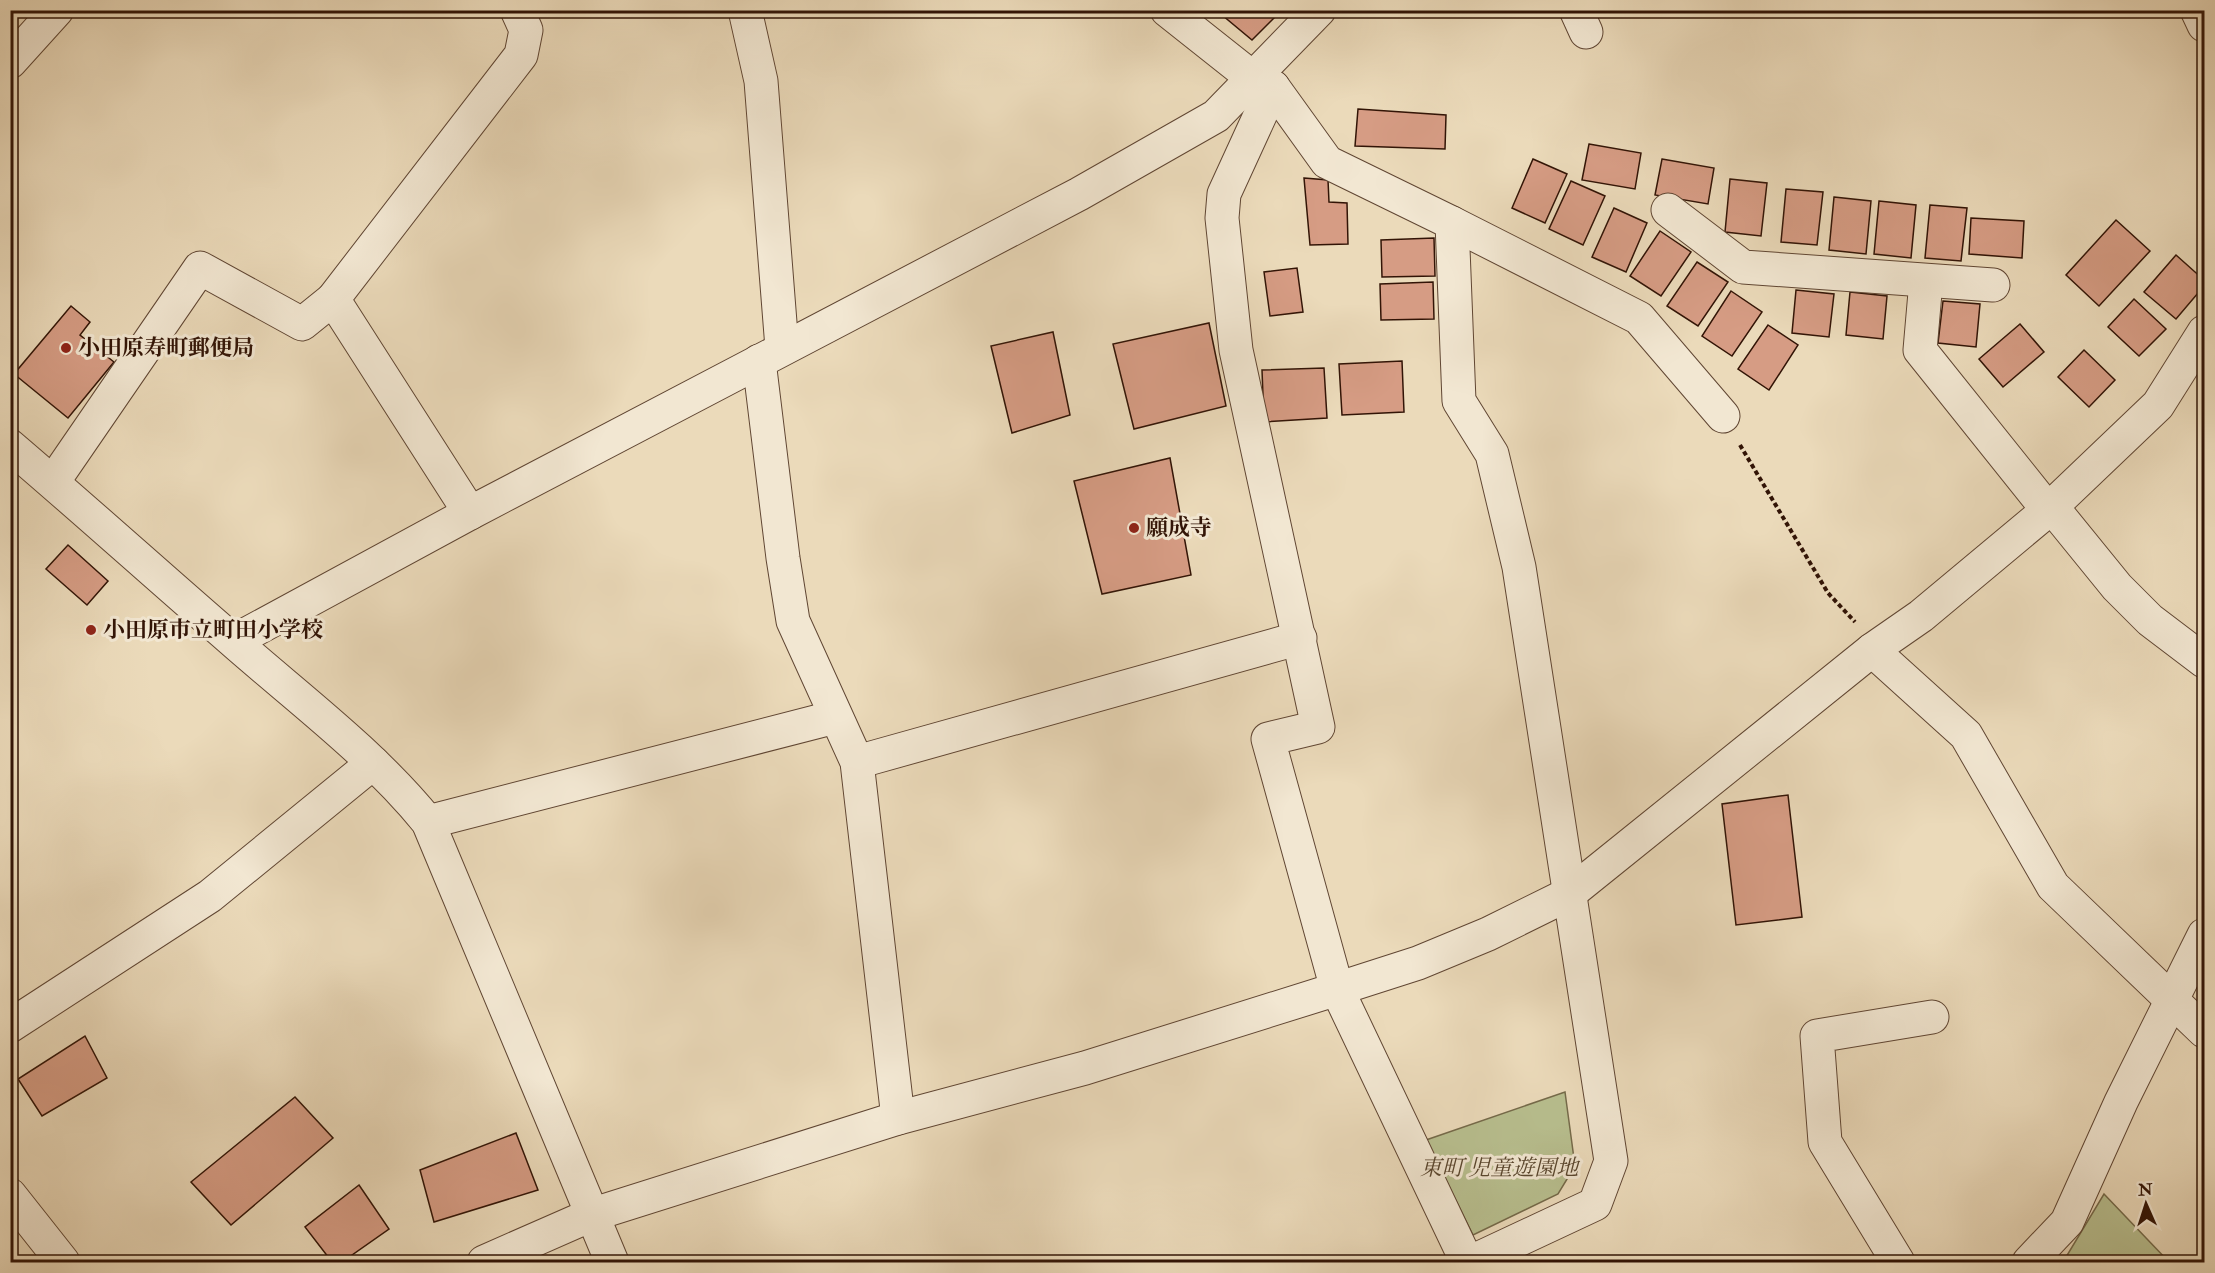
<svg xmlns="http://www.w3.org/2000/svg" width="2215" height="1273" font-family="'IM FELL Double Pica','Noto Serif JP',serif">
	<style>
		.green { fill: #b8bf8f; stroke: #756a4a; stroke-width: 1.5 }
		.building { fill: #d69c84; stroke: #321406; stroke-width: 1.5 }
		.lines { fill: none; stroke-linecap: round; stroke-linejoin: round }
		.minor-casing { stroke: #604633; stroke-width: 35 }
		.path { stroke: #321406; stroke-width: 4; stroke-dasharray: 4.5 3; stroke-linecap: butt }
		.minor { stroke: #f2e7d2; stroke-width: 33 }
		.poi-dot { fill: #8f2418; stroke: #f2e7d2; stroke-width: 2 }
		.labels { text-anchor: middle; dominant-baseline: central; stroke-width: 6; stroke-linejoin: round; paint-order: stroke }
		.poi-label { font-size: 22px; font-weight: bold; fill: #321406; stroke: #f2e7d2; text-anchor: start }
		.park-label { font-size: 22px; font-style: italic; fill: #5a472f; stroke: #f2e7d2 }
	</style>
	<rect width="100%" height="100%" fill="#ebdaba"/>
	<filter id="stains"><feTurbulence type="fractalNoise" baseFrequency=".00333" numOctaves="4"/><feColorMatrix values="0 0 0 0 .2 0 0 0 0 .09 0 0 0 0 .02 0 0 0 .5 -.17"/></filter>
	<radialGradient id="worn" r=".72"><stop offset=".6" stop-color="#630" stop-opacity="0"/><stop offset="1" stop-color="#630" stop-opacity=".3"/></radialGradient>
	<g class="green">
		<path d="M1565 1092 1575 1166 1558 1194 1473 1235 1426 1140Z"/>
		<path d="M2104 1194 2169 1262H2063Z"/>
	</g>
	<g class="building">
		<path d="M1216 10H1282L1252 40Z"/>
		<path d="M1358 109 1446 115 1445 149 1355 146Z"/>
		<path d="M1589 144 1641 153 1635 189 1582 180Z"/>
		<path d="M1533 159 1567 174 1545 223 1512 208Z"/>
		<path d="M1662 159 1714 168 1708 204 1655 195Z"/>
		<path d="M1304 178 1328 180 1329 202 1347 203 1348 244 1310 245Z"/>
		<path d="M1730 179 1767 183 1761 236 1725 232Z"/>
		<path d="M1571 181 1605 196 1583 245 1549 229Z"/>
		<path d="M1786 189 1823 192 1817 245 1781 242Z"/>
		<path d="M1834 197 1871 201 1866 254 1829 250Z"/>
		<path d="M1879 201 1916 205 1911 258 1874 254Z"/>
		<path d="M1930 205 1967 208 1961 261 1925 258Z"/>
		<path d="M1614 208 1647 223 1626 272 1592 257Z"/>
		<path d="M1971 218 2024 221 2022 258 1969 254Z"/>
		<path d="M2116 220 2150 251 2099 306 2066 275Z"/>
		<path d="M1660 231 1691 252 1661 296 1630 276Z"/>
		<path d="M1434 238 1435 276 1382 277 1381 240Z"/>
		<path d="M2176 255 2204 280V286L2176 319 2144 292Z"/>
		<path d="M1697 262 1728 282 1698 326 1667 306Z"/>
		<path d="M1297 268 1303 312 1270 316 1264 272Z"/>
		<path d="M1433 282 1434 319 1381 320 1380 284Z"/>
		<path d="M1796 290 1834 294 1829 337 1792 333Z"/>
		<path d="M1731 291 1762 312 1732 356 1702 336Z"/>
		<path d="M1850 292 1887 296 1883 339 1846 335Z"/>
		<path d="M2134 299 2166 329 2139 356 2108 327Z"/>
		<path d="M1943 301 1980 304 1976 347 1938 343Z"/>
		<path d="M71 306 90 322 80 335 114 362 68 418 14 374Z"/>
		<path d="M1209 323 1226 406 1134 429 1113 344Z"/>
		<path d="M2020 324 2044 352 2003 387 1979 359Z"/>
		<path d="M1768 325 1798 345 1769 390 1738 369Z"/>
		<path d="M1053 332 1070 415 1012 433 991 346Z"/>
		<path d="M2084 350 2115 380 2089 407 2058 377Z"/>
		<path d="M1402 361 1404 412 1342 415 1339 364Z"/>
		<path d="M1324 368 1327 418 1264 422 1262 370Z"/>
		<path d="M1170 458 1191 575 1102 594 1074 481Z"/>
		<path d="M68 545 108 581 87 605 46 569Z"/>
		<path d="M1788 795 1802 917 1736 925 1722 804Z"/>
		<path d="M85 1036 107 1078 42 1116 18 1079Z"/>
		<path d="M295 1097 333 1138 231 1225 191 1182Z"/>
		<path d="M516 1133 538 1190 434 1222 420 1170Z"/>
		<path d="M359 1185 389 1229 342 1262H332L305 1227Z"/>
	</g>
	<g class="lines">
		<g class="minor-casing">
			<g id="minor">
				<path d="M745 10 761 81 782 348"/>
				<path d="M1167 10 1254 79 1273 87 1327 162 1452 223 1459 401 1492 454 1519 567 1611 1161 1595 1204 1471 1262"/>
				<path d="M1576 10 1586 32"/>
				<path d="M2197 10 2204 25"/>
				<path d="M10 62 57 10"/>
				<path d="M1273 87 1224 194 1222 218 1236 350 1318 727 1268 739 1337 989 1467 1262"/>
				<path d="M1668 210 1743 267 1993 285"/>
				<path d="M1452 223 1639 318 1723 416"/>
				<path d="M1926 281 1920 350 2048 510"/>
				<path d="M759 361 783 558 793 621 857 762 898 1118"/>
				<path d="M10 446C85 510 158 576 232 640 299 699 372 753 428 822L612 1262"/>
				<path d="M53 482 200 268 302 324 333 299"/>
				<path d="M2052 507 2117 587 2150 620 2204 661"/>
				<path d="M470 513 333 299 521 55 526 30 517 10"/>
				<path d="M234 641 470 513 1079 194 1216 116 1319 10"/>
				<path d="M1872 650 1966 735 2053 886 2204 1031"/>
				<path d="M857 762 1300 638"/>
				<path d="M428 822 835 717"/>
				<path d="M10 1026 210 896 373 763"/>
				<path d="M10 1195 63 1262"/>
				<path d="M484 1262 591 1215 898 1118 1085 1068 1337 989 1418 963 1488 934 1569 894 1872 650 1921 616 2048 510 2158 405 2204 332"/>
				<path d="M1898 1262 1825 1142 1817 1036 1932 1017"/>
				<path d="M2029 1262 2067 1222 2121 1102 2204 935"/>
			</g>
		</g>
		<path class="path" d="M1740 445 1828 593 1855 622"/>
		<use href="#minor" class="minor"/>
	</g>
	<g class="poi-dot">
		<circle cx="66" cy="348" r="6"/>
		<circle cx="1134" cy="528" r="6"/>
		<circle cx="91" cy="630" r="6"/>
	</g>
	<g class="labels">
		<g class="poi-label">
			<text x="78" y="348">小田原寿町郵便局</text>
			<text x="1146" y="528">願成寺</text>
			<text x="103" y="630">小田原市立町田小学校</text>
		</g>
		<g class="park-label">
			<text x="1499" y="1168">東町 児童遊園地</text>
		</g>
	</g>
	<rect width="2215" height="1273" fill="none" stroke="#ebdaba" stroke-width="36"/>
	<rect x="12" y="12" width="2191" height="1249" fill="none" stroke="#321406" stroke-width="3"/>
	<rect x="18" y="18" width="2179" height="1237" fill="none" stroke="#321406" stroke-width="1.5"/>
	<g transform="translate(2146 1204) rotate(357)" stroke="#f2e7d2" stroke-width="4.5" paint-order="stroke">
	<path d="M0-4.5L10 22L0 15L-10 22Z" fill="#321406"/>
	<text y="-9" font-size="16" font-weight="bold" text-anchor="middle" fill="#321406">N</text>
	</g>
	<rect width="100%" height="100%" filter="url(#stains)"/>
	<rect width="100%" height="100%" fill="url(#worn)"/>
</svg>
